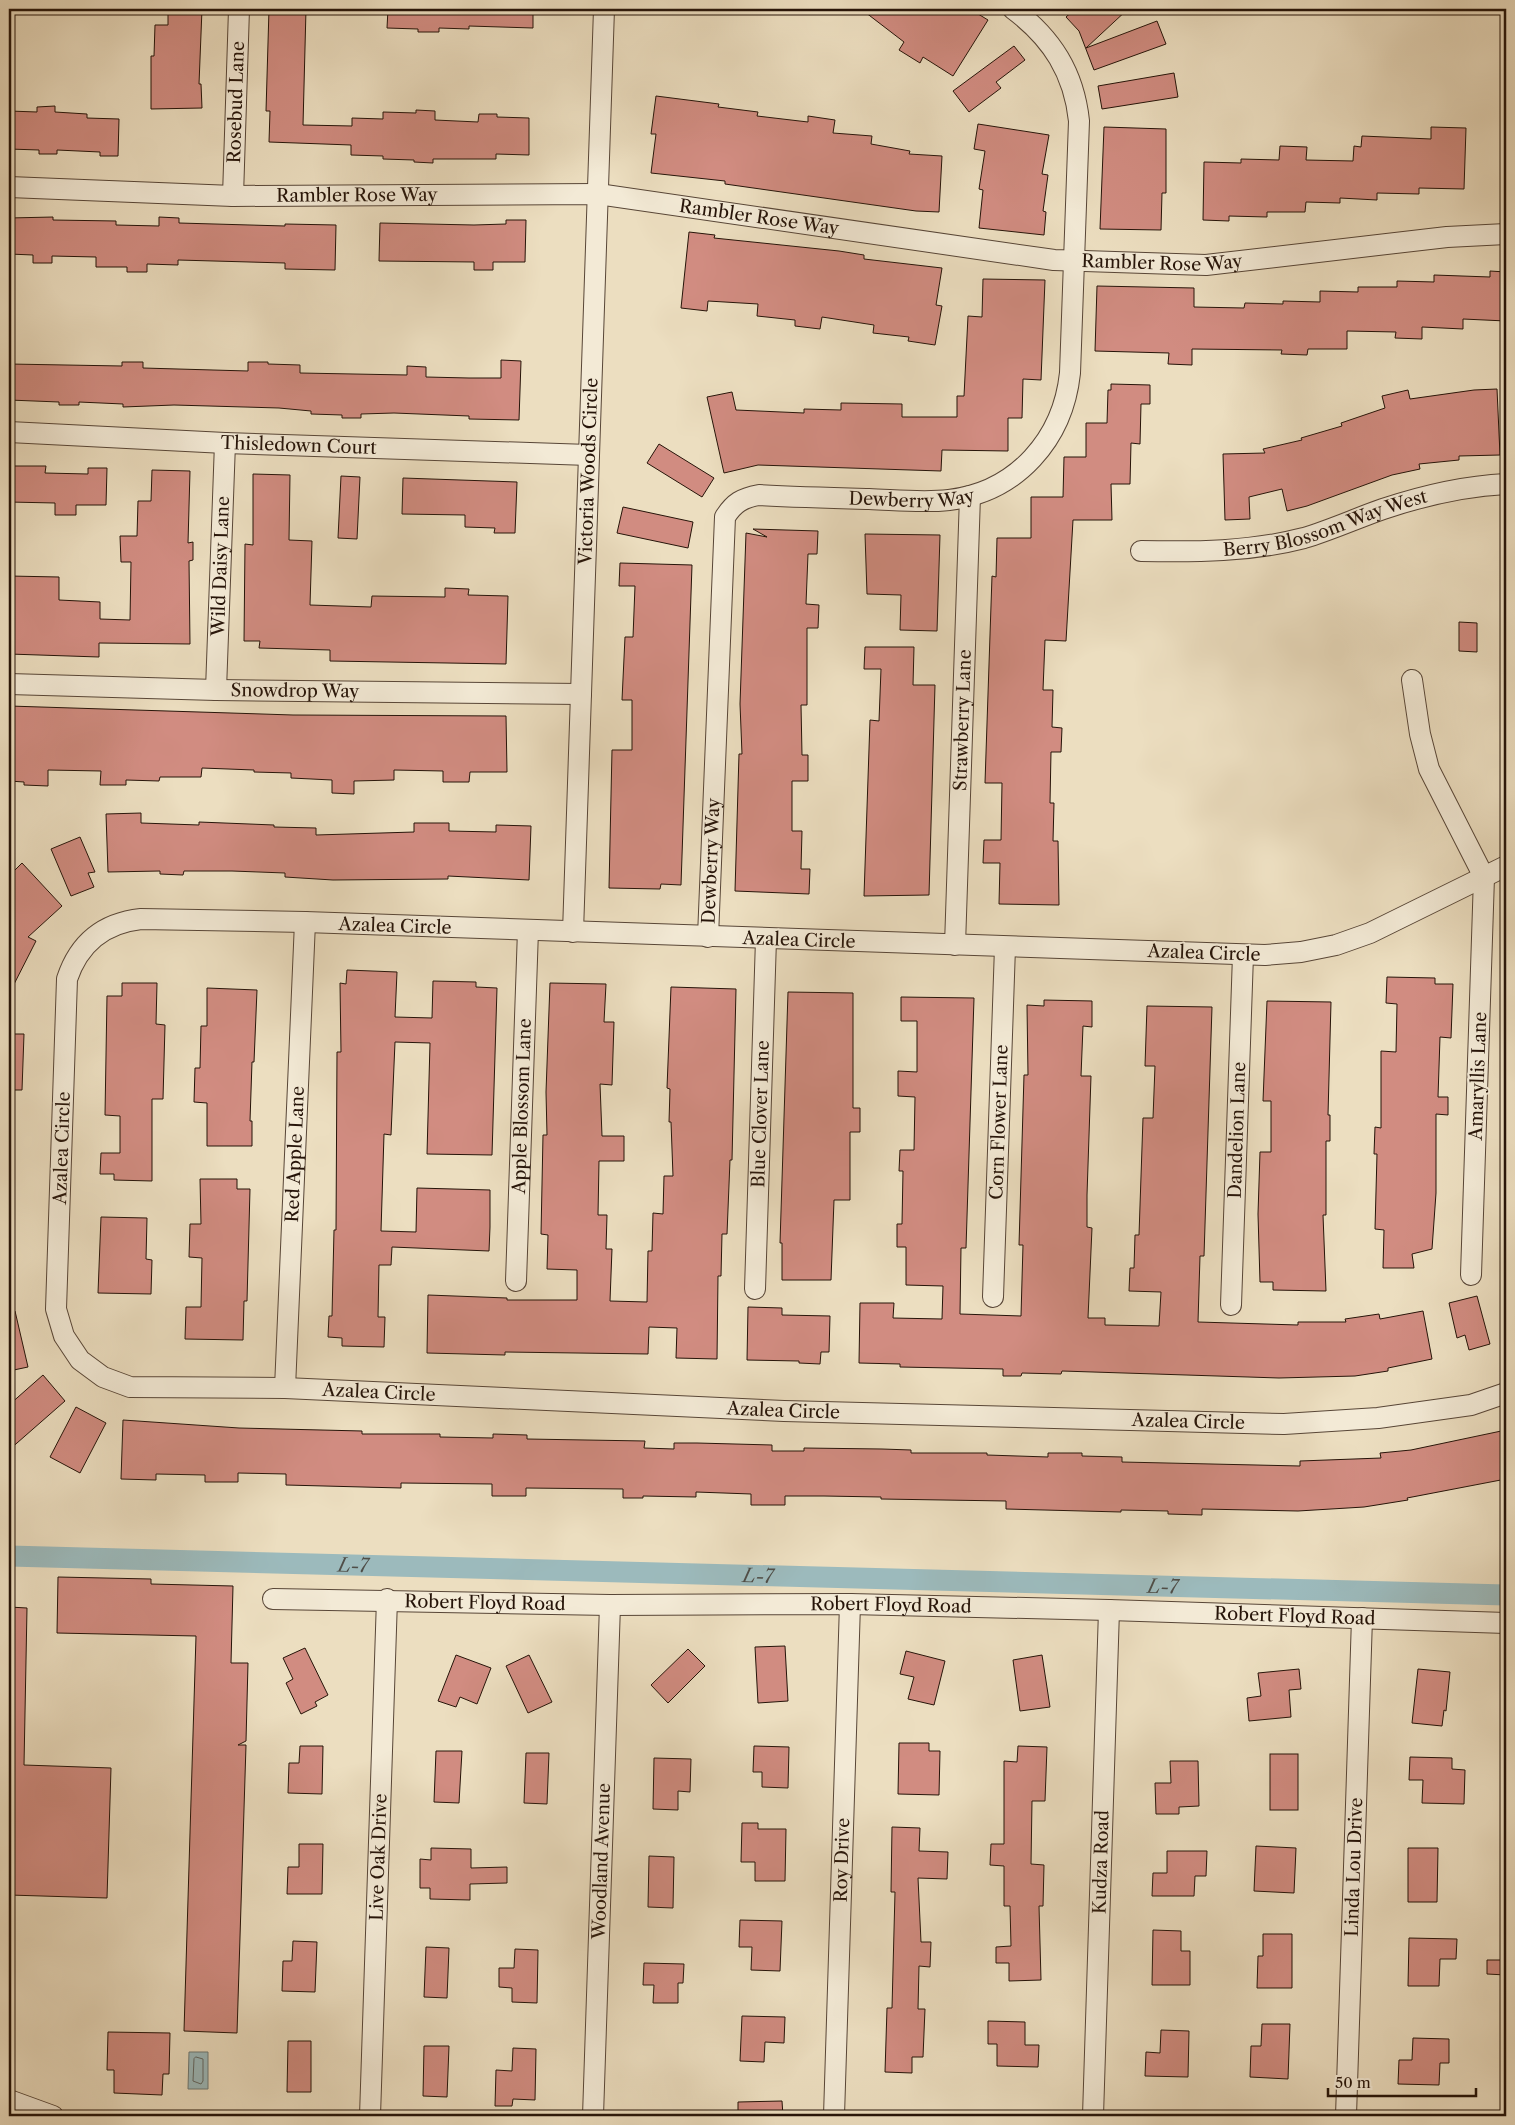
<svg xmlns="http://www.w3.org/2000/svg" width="1515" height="2125" font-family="'Libre Caslon Text',serif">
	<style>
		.water { fill: #9cbabc; stroke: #6d7874 }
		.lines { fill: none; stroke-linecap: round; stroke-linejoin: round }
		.shore { stroke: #616762; stroke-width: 1 }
		.canal { stroke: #9cbabc; stroke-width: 21 }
		.building { fill: #d18c81; stroke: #261409 }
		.minor-casing { stroke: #584637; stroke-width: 22 }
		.minor { stroke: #f3ead6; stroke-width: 20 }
		.labels { text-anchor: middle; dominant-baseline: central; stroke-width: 4; stroke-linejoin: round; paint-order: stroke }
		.street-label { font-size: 18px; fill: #261409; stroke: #f3ead6 }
		.water-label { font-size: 19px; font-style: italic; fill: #4f4e48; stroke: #f3ead6 }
	</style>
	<rect width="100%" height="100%" fill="#ecdec0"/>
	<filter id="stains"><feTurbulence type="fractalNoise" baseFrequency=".004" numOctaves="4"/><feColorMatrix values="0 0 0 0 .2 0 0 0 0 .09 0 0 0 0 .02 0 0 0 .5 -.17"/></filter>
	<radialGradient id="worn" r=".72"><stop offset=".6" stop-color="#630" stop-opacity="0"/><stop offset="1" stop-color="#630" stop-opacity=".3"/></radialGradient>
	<path class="water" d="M189 2052H208V2089H188Z"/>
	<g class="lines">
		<path class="shore" d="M196 2057 203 2059V2081L201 2084 193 2081 194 2059Z"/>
		<path class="canal" id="s1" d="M9 1556 1506 1595"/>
	</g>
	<g class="building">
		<path d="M168 9H202L199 84H201L202 108 151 109V56H154L155 25H168Z"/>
		<path d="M269 9H306L303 125 352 126V118L383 119V112L416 113V110L435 111V120L478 122 479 114H497V117L529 118V155L496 154V159H433V163L414 162V160L383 159V156L351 155V145L269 142 270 111H266Z"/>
		<path d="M388 9H533V28L469 26V29L439 28V32H418V29L387 28Z"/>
		<path d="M861 9H970L988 20 953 76 923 57 920 63 899 50 904 42Z"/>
		<path d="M1075 9H1128L1086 48 1157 21 1166 44 1094 70 1079 31 1066 17Z"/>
		<path d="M1014 46 1025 60 996 82 1001 88 969 112 953 91Z"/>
		<path d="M1174 73 1178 97 1102 109 1098 86Z"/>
		<path d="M656 96 719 104 718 107 758 112 757 116 808 122V116L835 120 833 133 872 136 871 144 910 151 909 154 942 156 939 212 916 211 725 184V181L651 173 656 134H651Z"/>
		<path d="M55 106V112L87 114V118L119 119 118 156H100V152L57 150V154H39V150L9 149V111L37 112V107Z"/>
		<path d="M978 124 1049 135 1042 174 1048 175 1043 211 1046 212 1044 235 979 228 983 190 979 189 985 151 974 149Z"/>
		<path d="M1104 127 1166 129V193H1162L1161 230 1100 229Z"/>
		<path d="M1431 127 1466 128 1464 189 1419 188V194L1377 193V200L1340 198V203L1306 202 1305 212H1267V217L1229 216V221L1203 220 1204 162 1241 163V159L1279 160 1280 146 1307 147 1306 160 1353 161 1354 146 1361 147 1362 136 1431 139Z"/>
		<path d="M53 217V220L116 221V225L159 226V217L179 218V223L285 226V224L336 225 335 270 285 269V263L178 260V265L147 264V272H127V267H96V257L52 256V263H33V255L9 254V218Z"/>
		<path d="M506 220H526L525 262H493V270H474V262L379 261 380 223 474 225 506 224Z"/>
		<path d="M689 232 715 235 714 238 839 251 864 255V259L942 268 936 305 942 306 935 345 908 341 909 337 873 333 874 325 822 317 820 329 795 326V320L757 316 758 304 708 301 707 311 681 308Z"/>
		<path d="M1490 271 1506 272V321L1463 319V329L1422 327V339L1395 338 1396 332 1347 331V349H1308L1307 355 1281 354 1282 350 1192 349V365L1168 364 1169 353 1095 351 1097 286 1194 288V307L1244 308 1245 303 1283 304V301L1320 302V291L1358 292V287H1397V281L1434 282V275L1490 277Z"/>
		<path d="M983 279 1045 280 1041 380 1023 379 1022 418H1008V451L942 450 941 471 758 465 724 473 707 397 732 392 736 410 804 413V409L841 410V403L902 404V417H957V396H964L968 316 982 317Z"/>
		<path d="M501 360 521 361 519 420 469 419V416L394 413 361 414V418H342V415L311 414V411L279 408 174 405 123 407V404L79 402V405H59V402L9 400V364L122 366V362H143V368L248 371V362H268V364L300 365V373L407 375V366L426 367V377L469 378H501Z"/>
		<path d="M1111 384 1150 385V404H1141L1140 444 1131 443 1130 484H1111L1112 520H1073L1066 641 1045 640 1043 690H1053L1052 727 1062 728 1061 752H1051L1050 803H1054L1053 841H1058L1059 905 999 904 1000 863H983L984 840H1001L1002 783H985L992 576 996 577 997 538H1031V497H1063L1064 457H1086V423H1107L1108 390H1111Z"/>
		<path d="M1497 389 1500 455 1459 456V460L1419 464 1420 469 1392 475 1307 506 1287 511 1282 489 1249 497 1250 519 1225 520 1223 454 1265 453 1263 449 1302 440 1301 438 1342 426 1341 423 1385 408 1382 396 1408 390 1410 399 1474 390Z"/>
		<path d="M659 444 714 478 702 497 647 463Z"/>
		<path d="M9 466H46L45 473 88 474V468H107L106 505H76V515H55V503L9 502Z"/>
		<path d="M152 470 190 471 188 543 193 542V560L189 561 190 644 99 643V657L9 654V576L59 577V600L100 602V619L130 620 131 562H121L120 536H137L138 501H151Z"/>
		<path d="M253 474 290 475 289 540 312 541 310 605 371 607 372 596 445 597V588L469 589 468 595 508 596 506 664 330 661V650L259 648 260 641H244L245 544 253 545Z"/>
		<path d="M341 476 360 477 357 539 338 538Z"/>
		<path d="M403 478 517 482 515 533H494L495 528 465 527V515L402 514Z"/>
		<path d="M623 507 693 522 688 548 617 533Z"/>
		<path d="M753 529 818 531 817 554H808L806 604 819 605 818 628H807V705H801L802 755H808V781H792V831H802L801 869H810L809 894 735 891 739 754H742L740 704 746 533 767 537Z"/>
		<path d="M865 534 940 535 937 631 900 630 901 595 867 594Z"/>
		<path d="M620 563 692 565 681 885 661 884 660 889 609 888 612 750H632V700H622L625 637H633L635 586H619Z"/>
		<path d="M1459 622 1477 623V652L1459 651Z"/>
		<path d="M865 647H914L913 685H935L929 895 864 896 870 720 879 721 881 669H864Z"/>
		<path d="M9 706 293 715 506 716 507 772H470L469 782H443V771L394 770V780L354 781V794L332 793V780L291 778V773L254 772V770L202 768 201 777H160L159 781 126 780V785H100L101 771 48 770V786L24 785V782L9 781Z"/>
		<path d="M141 813V823L199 825V822L274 825V827L316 828V835L414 832V823H449V831L496 832V825L531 826 529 880 448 876V879L333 880 285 877V873L232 871H184L183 875 160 874V871L108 872 106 814Z"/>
		<path d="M80 837 95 872 88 873 94 887 71 896 51 849Z"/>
		<path d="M22 863 62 906 28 937 36 941 9 994V876Z"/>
		<path d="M347 970 397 972 395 1017 432 1018 433 981 476 982V987L497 988 492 1155 427 1154 430 1043 395 1042 391 1135 384 1134 381 1231 416 1232 417 1188 490 1190V1227L489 1251 392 1247 391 1265H379L378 1317H385L384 1347 342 1346V1338L328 1337 329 1316H332L334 1230H336L337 1052H341L340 983 346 984Z"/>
		<path d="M1387 977 1435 978V984H1453L1451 1038 1440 1037 1438 1097H1448V1115L1436 1114V1193L1432 1249 1412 1254 1414 1268H1383L1384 1230 1375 1229 1377 1154H1374L1375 1127 1381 1128V1051L1396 1052 1397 1004 1386 1003Z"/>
		<path d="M122 983H157L156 1024 165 1025 163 1099H152V1181L114 1180V1174H100L101 1153H120V1116L105 1115 107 996H122Z"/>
		<path d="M550 983 606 984 604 1022H614L612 1085 600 1084 602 1136H624V1161H599L598 1215H607L606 1249H612L610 1301 647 1302 648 1251H652L653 1213 663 1214 664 1176H673L671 1122H669L670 1089 667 1088 671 987 736 989 732 1160H730L727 1234H722L721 1276H718L717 1359 676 1358 677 1328 649 1327 648 1354 505 1352V1355L427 1353 428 1295 507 1298V1300H577V1270L547 1269 548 1235 541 1234 543 1135H547L546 1092Z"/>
		<path d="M207 988 257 990 254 1062H252L250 1121H252V1146H207V1103L194 1102 195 1068H200L201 1026H207Z"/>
		<path d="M788 992 853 993V1108H860V1132H850V1200H834L831 1280H782V1243H780Z"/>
		<path d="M901 997 974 998 966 1248H961L960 1314 1021 1316 1023 1245H1019L1024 1075H1028L1027 1005 1044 1006V1000L1092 1001V1027L1083 1026 1081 1076H1091L1087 1195V1227L1092 1228 1088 1318H1105V1325L1159 1326 1161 1292 1129 1291 1130 1268H1134L1135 1235H1139L1143 1118H1153L1155 1066H1145L1147 1006 1212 1007 1204 1256H1200L1198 1322 1298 1325V1322H1346L1345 1319 1379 1314 1380 1319 1423 1311 1432 1359 1388 1368V1371L1355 1376 1279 1378 1062 1371 1061 1374 1022 1373 1021 1376H1003V1369L900 1367V1364L859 1363 860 1303H894L893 1318 942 1319 943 1286 906 1285V1247H897V1224H902L903 1171H899L900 1150H914L915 1097 898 1096V1071L917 1072V1021H901Z"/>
		<path d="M1267 1001 1331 1002 1328 1115H1330V1141H1326V1215H1323L1326 1291 1273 1290V1282H1260L1258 1214 1260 1152H1271V1101H1263Z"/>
		<path d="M9 1034H24L22 1090H9Z"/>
		<path d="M200 1179H237V1189H250L247 1301H244L243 1340 185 1339 186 1307H201L202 1258 189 1257 190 1224H201Z"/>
		<path d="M101 1217 147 1218 146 1259 152 1260 151 1294 98 1293Z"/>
		<path d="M1477 1296 1490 1344 1469 1350 1465 1335 1457 1338 1449 1303Z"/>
		<path d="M748 1307 782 1308V1315L830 1316 829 1352H821L820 1364 799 1363V1361L747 1360Z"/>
		<path d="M15 1311 28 1367 9 1371V1312Z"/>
		<path d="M43 1375 65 1401 9 1450V1405Z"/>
		<path d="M76 1407 106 1423 80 1473 50 1457Z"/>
		<path d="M123 1420 239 1428 362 1431V1434H440V1437L493 1438V1434L527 1435V1439L645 1441 644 1448 674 1449V1443H697L772 1445V1451H804V1448L882 1449 911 1450V1453H987V1455L1048 1457V1453H1082V1456L1122 1457V1462L1300 1466V1461L1381 1458 1380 1453 1411 1450 1506 1430V1479L1407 1498 1408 1500 1364 1507 1298 1511 1202 1509V1515L1168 1514V1511L1121 1510V1512L1006 1509V1501L881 1499V1497L824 1496H785V1505H751V1494L696 1492V1497L643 1496V1498H623V1489L526 1488V1496H492V1484L401 1483V1488L286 1485V1474L238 1473V1482H205V1475L156 1474V1480L121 1479Z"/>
		<path d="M58 1577 151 1579V1584L233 1586 231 1663H248L246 1741 238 1745H246L237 2033 184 2031 196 1636 57 1633Z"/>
		<path d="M9 1607 27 1608 24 1765 111 1768 107 1898 9 1895Z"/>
		<path d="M785 1646 788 1701 758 1703 755 1647Z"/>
		<path d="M305 1648 328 1695 315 1702 317 1706 301 1714 286 1683 293 1679 283 1658Z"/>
		<path d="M688 1649 705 1666 668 1703 651 1685Z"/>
		<path d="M906 1651 945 1661 934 1705 908 1699 914 1677 900 1674Z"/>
		<path d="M456 1655 491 1668 477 1704 460 1697 456 1707 438 1701Z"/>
		<path d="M529 1655 552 1702 528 1713 506 1666Z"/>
		<path d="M1042 1655 1050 1707 1020 1711 1013 1660Z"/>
		<path d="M1299 1669 1301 1689 1289 1690 1291 1717 1249 1721 1247 1698 1261 1696 1258 1673Z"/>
		<path d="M1418 1669 1450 1672 1446 1711 1444 1710 1442 1726 1412 1723Z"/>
		<path d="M899 1743H929V1751H940L939 1795 898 1794Z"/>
		<path d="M300 1746H323L322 1794 288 1793 289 1763H299Z"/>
		<path d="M754 1746 789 1747 788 1788 762 1787V1772H753Z"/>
		<path d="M1018 1746 1047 1747 1045 1801H1032L1031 1864 1044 1865 1043 1906H1039L1041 1980 1009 1981V1963H996V1947L1011 1946 1010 1906H1004V1866L990 1865 991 1844H1004V1761L1017 1762Z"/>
		<path d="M436 1751H462L459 1803 434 1802Z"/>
		<path d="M526 1753H549L547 1804 524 1803Z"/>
		<rect x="1270" y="1754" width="28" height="56"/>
		<path d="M1410 1757 1452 1758V1769L1465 1770 1464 1804 1422 1803 1423 1780H1409Z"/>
		<path d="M654 1758 691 1759 690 1792 678 1791V1810L653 1809Z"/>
		<path d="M1170 1761H1198L1199 1806 1179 1807V1814H1156L1155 1783H1171Z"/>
		<path d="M742 1823H758V1829H786L785 1881H755V1862H741Z"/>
		<path d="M892 1827 920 1828 919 1851 948 1852 947 1879 918 1878 921 1942H931L930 1967 919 1966 918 2009H925L923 2057H912V2073L885 2072 887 2008H892L895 1892H891Z"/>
		<path d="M299 1844H323L322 1894H287L288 1867H299Z"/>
		<path d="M1256 1846 1296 1848 1294 1893 1254 1891Z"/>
		<path d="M431 1848 471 1849V1868L507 1867V1883L470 1884V1900L430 1899V1888H420V1859L431 1860Z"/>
		<path d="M1408 1848H1438L1437 1902H1408Z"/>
		<path d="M1167 1851H1207L1206 1876H1195L1194 1896H1152L1153 1873H1167Z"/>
		<path d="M649 1856 674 1857 673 1908 648 1907Z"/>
		<path d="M740 1920 782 1921 780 1971 751 1970 752 1947H739Z"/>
		<path d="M1153 1930 1181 1931V1951H1190V1985H1152Z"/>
		<path d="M1263 1934H1292V1988H1257L1258 1956H1263Z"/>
		<path d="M1409 1938 1457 1939 1456 1959H1440L1439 1986H1408Z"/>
		<path d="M293 1941 317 1942 315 1992 282 1991 283 1961H292Z"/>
		<path d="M426 1947 449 1948 447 1998 424 1997Z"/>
		<path d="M515 1949 538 1950 537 2003 512 2002V1988L499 1987V1968H514Z"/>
		<path d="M1487 1960H1506V1975L1487 1974Z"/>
		<path d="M644 1963 684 1964 683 1983H678V2003H653L654 1985H643Z"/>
		<path d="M742 2016 785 2017 784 2043 765 2042 764 2062 740 2061Z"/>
		<path d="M988 2021 1025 2022V2045H1039L1038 2067 997 2066V2044H988Z"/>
		<path d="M1262 2024H1290L1288 2079 1250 2077 1251 2046H1261Z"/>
		<path d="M1161 2030 1189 2031 1188 2077 1145 2076 1146 2052 1160 2053Z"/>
		<path d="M108 2032 170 2033 169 2074H163L162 2095 114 2093V2070H107Z"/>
		<path d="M1413 2038 1449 2039V2063H1440L1439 2085 1398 2084 1399 2060H1412Z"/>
		<path d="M288 2041H311V2092H287Z"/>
		<path d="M424 2046H449L447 2097 423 2096Z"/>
		<path d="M513 2048 536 2049 535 2100 513 2099 512 2106H495L496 2070 512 2071Z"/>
		<path d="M782 2101 783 2116H738V2102Z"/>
	</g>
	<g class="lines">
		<g class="minor-casing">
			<g id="minor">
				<path id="s2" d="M9 187 233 196 598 194 1054 260 1206 265 1447 237 1506 234"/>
				<path id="s3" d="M233 196 239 9"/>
				<path id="s4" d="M9 432 225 443 589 455"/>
				<path id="s5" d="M1141 551C1196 552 1250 552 1304 538 1331 530 1357 518 1383 509 1422 496 1465 486 1506 484"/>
				<path d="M1412 680 1420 734 1429 769 1484 877 1471 1275"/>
				<path id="s6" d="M9 684 216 690 581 694"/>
				<path id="s7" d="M216 690 225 443"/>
				<path id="s8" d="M1506 866 1370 933 1336 945 1301 952 1265 955 305 922 141 919C104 923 79 943 67 979L56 1309 64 1336 80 1360 103 1377 130 1387 285 1388 784 1411 1284 1424 1378 1418 1471 1405 1506 1393"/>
				<path id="s9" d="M573 932 604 9"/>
				<path id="s10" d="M708 937 725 517C734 503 742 498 759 495 796 497 833 498 869 499 896 500 923 503 949 500 1017 492 1063 439 1070 373L1079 121C1074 73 1052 38 1013 9"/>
				<path id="s11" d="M955 945 970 496"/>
				<path id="s12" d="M516 1281 528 930"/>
				<path id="s13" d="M755 1289 766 939"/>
				<path id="s14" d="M993 1297 1005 947"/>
				<path id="s15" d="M1231 1305 1243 955"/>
				<path id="s16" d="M285 1388 305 922"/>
				<path id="s17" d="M273 1599 610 1605 850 1604 1109 1610 1506 1623"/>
				<path d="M9 2100 53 2116"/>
				<path id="s18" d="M370 2116 387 1599"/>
				<path id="s19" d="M593 2116 610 1605"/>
				<path id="s20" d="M834 2116 850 1604"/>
				<path id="s21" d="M1093 2116 1109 1610"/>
				<path id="s22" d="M1346 2116 1362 1618"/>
			</g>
		</g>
		<use href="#minor" class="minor"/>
	</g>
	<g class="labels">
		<g class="street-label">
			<text stroke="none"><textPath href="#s3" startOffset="94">Rosebud Lane</textPath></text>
			<text stroke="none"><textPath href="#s2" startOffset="348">Rambler Rose Way</textPath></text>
			<text stroke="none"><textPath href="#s2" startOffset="752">Rambler Rose Way</textPath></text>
			<text stroke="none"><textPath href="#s2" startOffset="1158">Rambler Rose Way</textPath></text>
			<text stroke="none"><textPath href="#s4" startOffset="290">Thisledown Court</textPath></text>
			<text stroke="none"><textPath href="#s9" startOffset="461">Victoria Woods Circle</textPath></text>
			<text stroke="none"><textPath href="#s10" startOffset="615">Dewberry Way</textPath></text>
			<text stroke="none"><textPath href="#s5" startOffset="188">Berry Blossom Way West</textPath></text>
			<text stroke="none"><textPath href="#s7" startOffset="124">Wild Daisy Lane</textPath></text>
			<text stroke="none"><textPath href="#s6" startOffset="286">Snowdrop Way</textPath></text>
			<text stroke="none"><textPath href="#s11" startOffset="225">Strawberry Lane</textPath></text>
			<text stroke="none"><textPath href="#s10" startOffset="76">Dewberry Way</textPath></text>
			<text transform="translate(395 926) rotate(2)">Azalea Circle</text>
			<text transform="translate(799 940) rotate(2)">Azalea Circle</text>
			<text transform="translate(1204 953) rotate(2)">Azalea Circle</text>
			<text transform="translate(1478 1076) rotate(-88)">Amaryllis Lane</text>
			<text stroke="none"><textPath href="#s12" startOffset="175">Apple Blossom Lane</textPath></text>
			<text stroke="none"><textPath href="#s13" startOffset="175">Blue Clover Lane</textPath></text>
			<text stroke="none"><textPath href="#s14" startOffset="175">Corn Flower Lane</textPath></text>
			<text stroke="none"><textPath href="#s15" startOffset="175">Dandelion Lane</textPath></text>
			<text transform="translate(62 1148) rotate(-88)">Azalea Circle</text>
			<text stroke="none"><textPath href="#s16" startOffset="234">Red Apple Lane</textPath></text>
			<text stroke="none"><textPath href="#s8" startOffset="2179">Azalea Circle</textPath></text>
			<text stroke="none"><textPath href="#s8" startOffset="2584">Azalea Circle</textPath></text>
			<text stroke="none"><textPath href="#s8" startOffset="2989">Azalea Circle</textPath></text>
			<text stroke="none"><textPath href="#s17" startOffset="212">Robert Floyd Road</textPath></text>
			<text stroke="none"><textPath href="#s17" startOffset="618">Robert Floyd Road</textPath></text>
			<text stroke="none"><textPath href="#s17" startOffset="1022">Robert Floyd Road</textPath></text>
			<text stroke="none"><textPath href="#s18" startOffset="259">Live Oak Drive</textPath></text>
			<text stroke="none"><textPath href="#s20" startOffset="256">Roy Drive</textPath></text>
			<text stroke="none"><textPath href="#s19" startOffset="255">Woodland Avenue</textPath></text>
			<text stroke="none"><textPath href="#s21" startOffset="254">Kudza Road</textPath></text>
			<text stroke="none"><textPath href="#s22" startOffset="249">Linda Lou Drive</textPath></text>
		</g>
		<g class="water-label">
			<text stroke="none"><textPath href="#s1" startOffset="344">L-7</textPath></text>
			<text stroke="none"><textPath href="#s1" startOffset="749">L-7</textPath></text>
			<text stroke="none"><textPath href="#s1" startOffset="1154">L-7</textPath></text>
		</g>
	</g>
	<rect width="1515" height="2125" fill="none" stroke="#ecdec0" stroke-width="30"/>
	<rect x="10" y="10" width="1495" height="2105" fill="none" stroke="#261409" stroke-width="2.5"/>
	<rect x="15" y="15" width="1485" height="2095" fill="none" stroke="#261409"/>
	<path d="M1328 2088v8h148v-8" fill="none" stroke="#261409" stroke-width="2.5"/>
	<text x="1335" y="2088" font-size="15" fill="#261409" stroke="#f3ead6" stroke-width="4" paint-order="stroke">50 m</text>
	<rect width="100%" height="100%" filter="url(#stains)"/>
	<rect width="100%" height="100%" fill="url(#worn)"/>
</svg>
